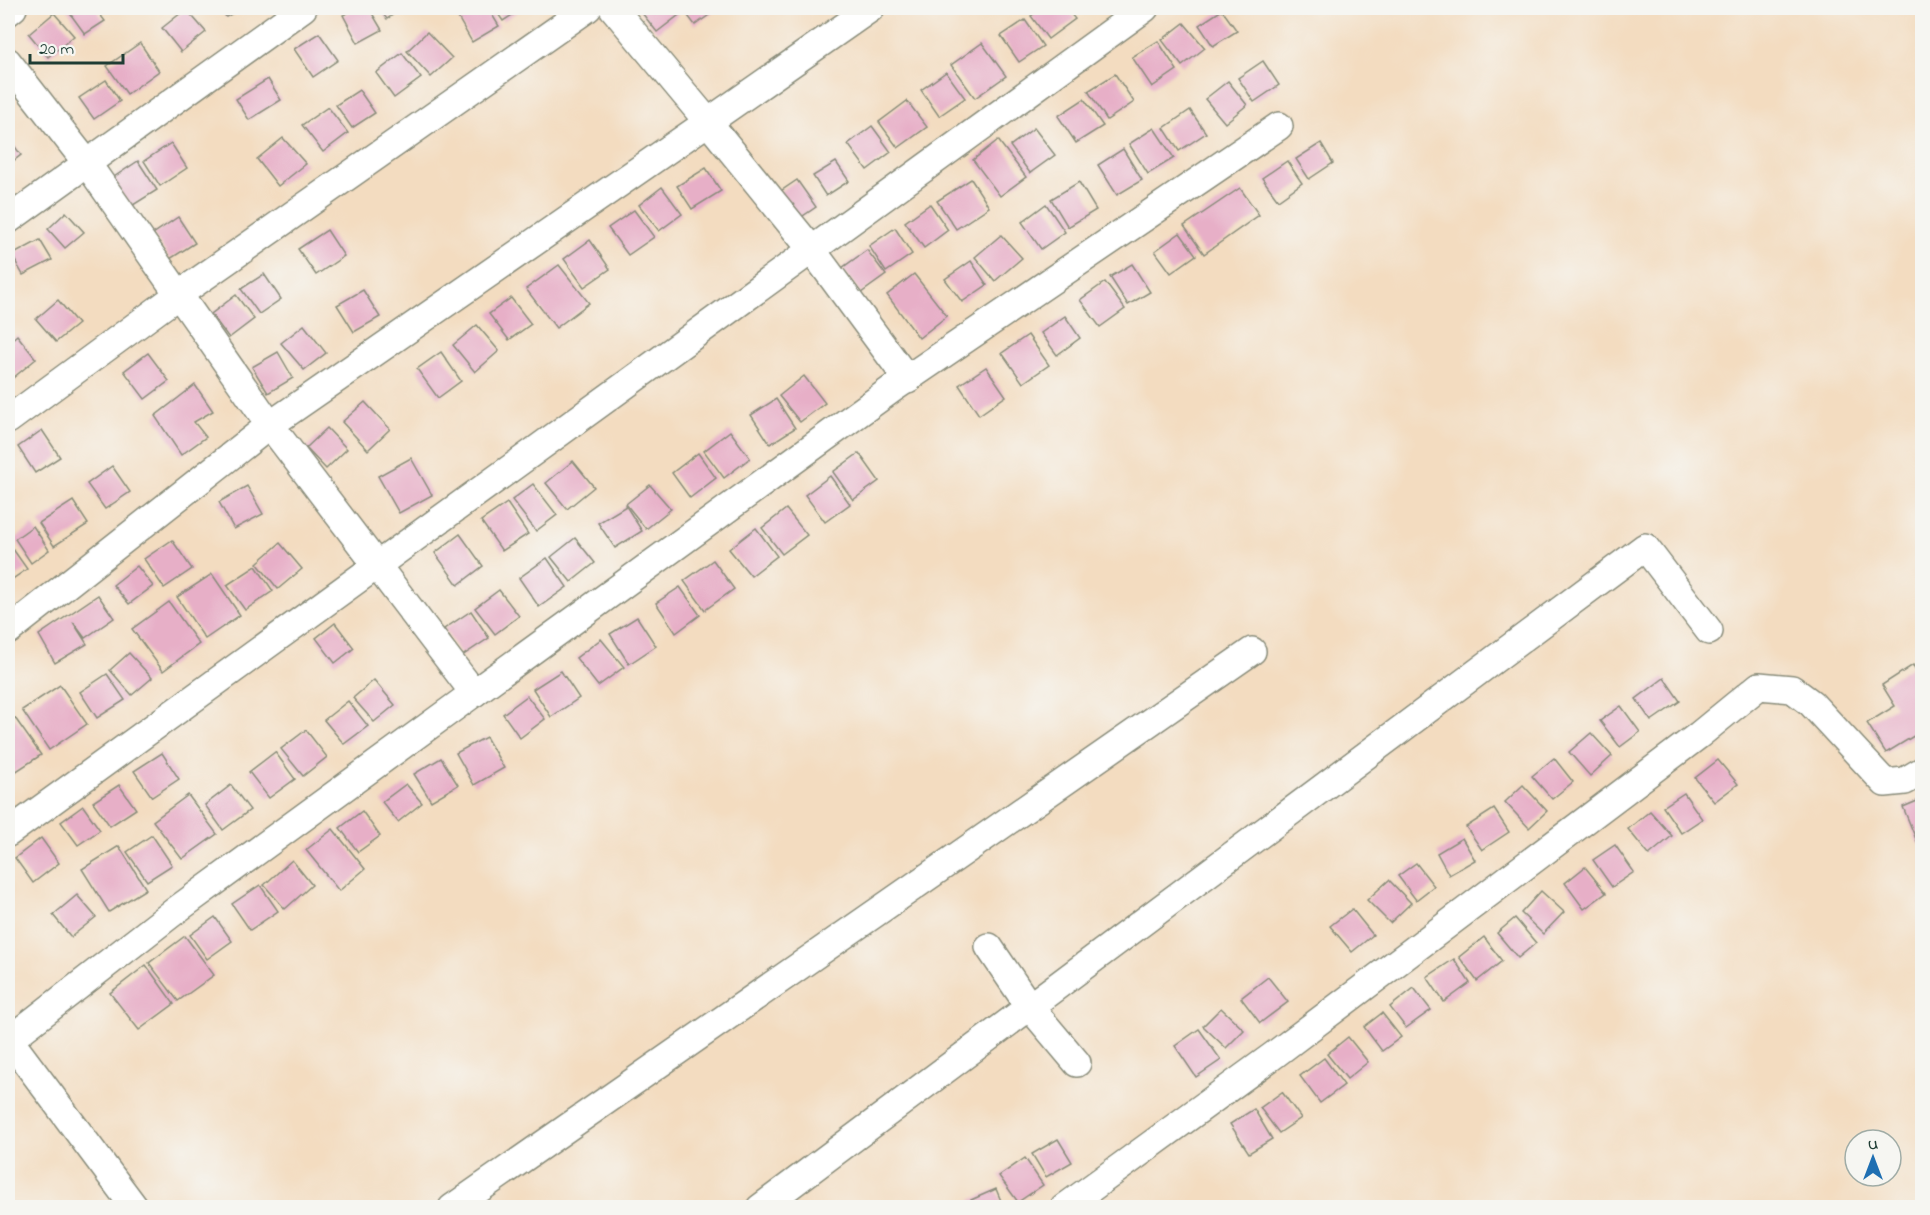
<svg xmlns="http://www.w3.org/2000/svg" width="1930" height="1215" font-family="'Indie Flower',sans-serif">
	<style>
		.building { fill: #e7afc7 }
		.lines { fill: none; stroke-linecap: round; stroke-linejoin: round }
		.street-casing { stroke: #898c7a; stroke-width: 30 }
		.street { stroke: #fff; stroke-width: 27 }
	</style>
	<rect width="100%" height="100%" fill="#f6f6f2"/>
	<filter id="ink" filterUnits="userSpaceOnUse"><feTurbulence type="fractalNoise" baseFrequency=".0167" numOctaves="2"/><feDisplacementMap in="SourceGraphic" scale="12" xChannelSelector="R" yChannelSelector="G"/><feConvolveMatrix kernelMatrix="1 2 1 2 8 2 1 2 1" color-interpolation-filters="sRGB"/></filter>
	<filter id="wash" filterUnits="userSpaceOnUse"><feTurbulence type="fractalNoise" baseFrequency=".008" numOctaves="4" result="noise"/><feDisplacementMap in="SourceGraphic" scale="24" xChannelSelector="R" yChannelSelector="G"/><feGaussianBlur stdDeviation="1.35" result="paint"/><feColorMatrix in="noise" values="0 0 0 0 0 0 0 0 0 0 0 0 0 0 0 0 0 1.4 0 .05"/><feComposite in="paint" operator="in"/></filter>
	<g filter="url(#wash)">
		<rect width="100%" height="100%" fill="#f3dcc0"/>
		<g id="blocks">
			<g class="building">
				<path d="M66 8H95L105 21 85 34Z"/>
				<path d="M220 8H242L226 17Z"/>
				<path d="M357 8H369L382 30 358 43 343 15Z"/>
				<path d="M378 8H402L387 19Z"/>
				<path d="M467 8H488L499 26 472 42 456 14Z"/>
				<path d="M494 8H523L503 21Z"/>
				<path d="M638 8H674L679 15 657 32Z"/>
				<path d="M682 8H719L695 25Z"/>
				<path d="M1042 8H1066L1075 19 1048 39 1031 16Z"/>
				<path d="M186 9 206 32 181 52 162 28Z"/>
				<path d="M1222 10 1237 31 1213 46 1199 25Z"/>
				<path d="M54 13 74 36 48 57 29 34Z"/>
				<path d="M1025 20 1043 46 1019 62 1001 36Z"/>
				<path d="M1184 23 1205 48 1182 66 1162 40Z"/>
				<path d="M427 32 452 58 431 77 407 51Z"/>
				<path d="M319 33 338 60 313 77 294 49Z"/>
				<path d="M1158 41 1177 70 1152 87 1132 57Z"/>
				<path d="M140 43 159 71 127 94 107 66Z"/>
				<path d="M982 43 1006 76 975 98 951 65Z"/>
				<path d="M402 53 421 78 394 98 376 73Z"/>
				<path d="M1263 61 1279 85 1254 102 1238 78Z"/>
				<path d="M946 72 965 98 939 116 921 90Z"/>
				<path d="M1115 74 1134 102 1107 120 1088 91Z"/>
				<path d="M268 79 281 100 249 120 236 99Z"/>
				<path d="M106 80 120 101 94 119 79 98Z"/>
				<path d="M1228 81 1247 105 1225 123 1205 99Z"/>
				<path d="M359 90 375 113 352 128 336 105Z"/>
				<path d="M1084 99 1103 126 1076 143 1058 116Z"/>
				<path d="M907 101 927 127 898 148 879 122Z"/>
				<path d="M328 107 348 133 323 152 302 125Z"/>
				<path d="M1190 110 1206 133 1179 151 1164 128Z"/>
				<path d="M872 126 891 152 867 170 848 144Z"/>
				<path d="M1034 128 1055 155 1030 173 1010 146Z"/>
				<path d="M1154 128 1174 158 1148 174 1129 144Z"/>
				<path d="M8 137 21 155 8 165Z"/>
				<path d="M283 138 306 164 278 186 257 159Z"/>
				<path d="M998 140 1026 177 1000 196 973 160Z"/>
				<path d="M171 143 187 168 160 186 144 161Z"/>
				<path d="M1321 143 1333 163 1309 179 1296 159Z"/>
				<path d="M1123 149 1142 180 1117 195 1098 165Z"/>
				<path d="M138 161 157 190 130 207 111 179Z"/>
				<path d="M1287 161 1302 183 1278 200 1262 178Z"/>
				<path d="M836 162 849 181 826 196 813 176Z"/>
				<path d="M706 168 721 191 692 209 677 186Z"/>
				<path d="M971 179 989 207 956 229 937 201Z"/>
				<path d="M797 180 816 207 794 222 775 195Z"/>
				<path d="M1079 182 1096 210 1068 227 1051 199Z"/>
				<path d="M662 187 682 214 659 231 639 205Z"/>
				<path d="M1240 188 1259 215 1204 254 1184 226Z"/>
				<path d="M930 204 948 230 924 248 905 222Z"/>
				<path d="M1046 204 1065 232 1041 249 1022 222Z"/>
				<path d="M634 210 654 237 628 255 608 228Z"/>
				<path d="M66 212 84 232 65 248 48 229Z"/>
				<path d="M178 217 195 243 170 259 153 234Z"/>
				<path d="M895 228 912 254 886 272 869 246Z"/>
				<path d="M327 230 344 256 316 275 298 249Z"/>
				<path d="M1180 233 1196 255 1171 273 1155 251Z"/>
				<path d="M1001 235 1022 258 995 281 975 257Z"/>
				<path d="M40 240 52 260 23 275 12 255Z"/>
				<path d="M590 240 610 269 584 287 564 259Z"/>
				<path d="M867 250 886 275 861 293 842 268Z"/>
				<path d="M971 261 987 285 962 302 945 279Z"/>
				<path d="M1132 264 1150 292 1128 305 1110 277Z"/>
				<path d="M559 265 589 303 556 328 526 289Z"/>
				<path d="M264 274 281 299 259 314 241 289Z"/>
				<path d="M914 274 947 316 919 338 887 295Z"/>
				<path d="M1105 282 1125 309 1100 327 1080 300Z"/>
				<path d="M363 290 380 317 354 332 337 305Z"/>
				<path d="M236 295 254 319 229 338 211 314Z"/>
				<path d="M511 298 531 324 509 340 489 314Z"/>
				<path d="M58 300 78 324 56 342 36 319Z"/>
				<path d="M1065 316 1080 338 1057 355 1041 333Z"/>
				<path d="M304 325 326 353 304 370 281 343Z"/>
				<path d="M477 325 499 351 475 372 453 345Z"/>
				<path d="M17 335 36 359 13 378 8 371V343Z"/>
				<path d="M1028 335 1049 365 1023 383 1002 353Z"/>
				<path d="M278 352 293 378 268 393 252 367Z"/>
				<path d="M441 352 461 381 438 398 417 369Z"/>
				<path d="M148 353 169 381 145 399 124 371Z"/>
				<path d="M986 367 1006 396 979 415 959 385Z"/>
				<path d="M804 376 825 403 800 422 779 396Z"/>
				<path d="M195 385 213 411 194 422 206 437 181 455 155 416Z"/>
				<path d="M776 399 795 428 770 444 751 415Z"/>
				<path d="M365 402 390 429 368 450 342 422Z"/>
				<path d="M327 428 347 449 326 469 306 448Z"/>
				<path d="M42 430 60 457 35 473 18 447Z"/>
				<path d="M730 431 750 458 724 478 704 451Z"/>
				<path d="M698 453 716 478 690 498 672 473Z"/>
				<path d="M859 453 879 481 853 500 833 472Z"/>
				<path d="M411 458 432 495 399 513 378 476Z"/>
				<path d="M573 461 594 487 567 509 546 483Z"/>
				<path d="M112 466 130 492 105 509 87 484Z"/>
				<path d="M830 476 850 504 825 522 805 495Z"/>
				<path d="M533 484 557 515 536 531 512 500Z"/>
				<path d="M650 485 671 509 646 529 626 504Z"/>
				<path d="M247 486 263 514 234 529 219 502Z"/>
				<path d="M73 501 88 524 54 546 39 523Z"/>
				<path d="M507 503 528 534 502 551 481 521Z"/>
				<path d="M626 506 642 531 615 548 598 523Z"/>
				<path d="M786 509 807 535 782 554 762 528Z"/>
				<path d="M33 526 49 550 31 563 15 539Z"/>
				<path d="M756 528 777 556 751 576 729 549Z"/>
				<path d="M460 534 483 566 458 585 435 553Z"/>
				<path d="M575 538 595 563 571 582 551 557Z"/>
				<path d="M172 540 192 569 164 588 144 559Z"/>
				<path d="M8 542 27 569 8 582Z"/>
				<path d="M280 543 302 569 278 589 257 563Z"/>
				<path d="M547 558 567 587 539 607 519 578Z"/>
				<path d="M713 560 734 589 705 610 684 581Z"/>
				<path d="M137 566 153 586 129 604 113 585Z"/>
				<path d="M256 566 273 591 245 610 227 585Z"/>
				<path d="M212 574 240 615 205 639 177 597Z"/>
				<path d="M680 587 700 615 676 633 656 603Z"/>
				<path d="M499 590 519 616 495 634 475 608Z"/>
				<path d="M98 595 114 618 85 638 73 622 87 644 55 663 39 635Z"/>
				<path d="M169 602 199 644 163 671 132 629Z"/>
				<path d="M471 611 489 638 462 656 444 629Z"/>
				<path d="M637 617 656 646 629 664 610 634Z"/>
				<path d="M335 623 354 648 335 663 316 638Z"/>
				<path d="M601 639 624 667 598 686 576 658Z"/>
				<path d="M129 653 152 678 132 695 110 670Z"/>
				<path d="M1913 665 1922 680V731L1886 753 1867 723 1895 706 1882 685Z"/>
				<path d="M561 671 579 698 551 717 533 689Z"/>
				<path d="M107 674 125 700 97 718 80 692Z"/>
				<path d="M1664 678 1680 701 1651 721 1636 699Z"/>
				<path d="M374 680 395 705 374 722 353 698Z"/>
				<path d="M60 685 87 724 49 750 22 710Z"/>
				<path d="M527 696 545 719 520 738 503 714Z"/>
				<path d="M348 701 368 726 344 744 324 720Z"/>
				<path d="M1621 706 1640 732 1620 747 1600 721Z"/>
				<path d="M15 718 41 755 12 774 8 768V723Z"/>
				<path d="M306 730 327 757 303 776 281 749Z"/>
				<path d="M1591 733 1612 756 1590 776 1569 752Z"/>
				<path d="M486 737 504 768 474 785 456 753Z"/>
				<path d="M275 752 295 779 269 798 249 772Z"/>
				<path d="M162 753 179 779 152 797 134 771Z"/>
				<path d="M441 758 458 785 431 801 414 774Z"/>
				<path d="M1554 758 1573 782 1552 799 1532 776Z"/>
				<path d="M1718 760 1738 784 1714 802 1695 778Z"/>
				<path d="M406 784 422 803 398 822 382 802Z"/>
				<path d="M119 785 136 809 110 826 93 802Z"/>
				<path d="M231 785 250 810 223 830 205 805Z"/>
				<path d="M1523 785 1547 811 1529 828 1505 802Z"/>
				<path d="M1684 793 1702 819 1681 833 1663 807Z"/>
				<path d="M188 795 217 834 182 859 153 821Z"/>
				<path d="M1922 799V842L1918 844 1903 807Z"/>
				<path d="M83 806 100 830 78 845 61 822Z"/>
				<path d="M1494 809 1509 832 1482 850 1466 827Z"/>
				<path d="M362 811 380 836 358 852 340 828Z"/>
				<path d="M1650 811 1672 836 1649 855 1628 829Z"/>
				<path d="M333 829 365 869 339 891 306 850Z"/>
				<path d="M152 835 172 865 147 881 127 852Z"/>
				<path d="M41 838 59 863 33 883 15 858Z"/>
				<path d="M1462 838 1475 860 1449 875 1437 853Z"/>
				<path d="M1615 845 1634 872 1612 887 1593 860Z"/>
				<path d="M119 846 146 889 109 912 82 869Z"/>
				<path d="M292 860 312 885 285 909 264 885Z"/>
				<path d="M1416 863 1434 886 1416 900 1398 876Z"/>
				<path d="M1585 867 1606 893 1584 909 1565 883Z"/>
				<path d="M1389 880 1411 903 1390 923 1367 900Z"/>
				<path d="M260 885 278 911 250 930 232 904Z"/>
				<path d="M1541 891 1564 912 1543 934 1521 913Z"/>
				<path d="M77 895 96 917 71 937 53 915Z"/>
				<path d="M1352 909 1373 935 1352 952 1330 926Z"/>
				<path d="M215 917 232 941 207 959 190 935Z"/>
				<path d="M1515 918 1536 943 1518 958 1497 933Z"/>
				<path d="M185 936 214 975 178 1001 149 963Z"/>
				<path d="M1484 937 1502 961 1477 981 1459 957Z"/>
				<path d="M1454 959 1470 983 1444 1002 1427 977Z"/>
				<path d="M146 965 174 1004 139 1030 110 993Z"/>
				<path d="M1268 977 1288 1002 1260 1023 1241 998Z"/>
				<path d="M1414 988 1431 1010 1406 1028 1390 1007Z"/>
				<path d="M1221 1008 1244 1030 1226 1048 1203 1026Z"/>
				<path d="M1382 1013 1401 1037 1382 1051 1364 1027Z"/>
				<path d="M1199 1029 1221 1060 1196 1077 1175 1046Z"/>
				<path d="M1348 1037 1368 1062 1347 1079 1327 1054Z"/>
				<path d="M1324 1058 1344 1085 1320 1103 1300 1076Z"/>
				<path d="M1282 1092 1301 1118 1279 1133 1260 1108Z"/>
				<path d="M1254 1109 1272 1139 1249 1153 1230 1124Z"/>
				<path d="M1058 1139 1072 1162 1046 1177 1032 1154Z"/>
				<path d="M1025 1158 1043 1185 1018 1202 999 1176Z"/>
				<path d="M996 1189 1004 1208H974L971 1200Z"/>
			</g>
		</g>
	</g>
	<g filter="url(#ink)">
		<use href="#blocks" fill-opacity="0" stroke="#898c7a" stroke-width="1.5"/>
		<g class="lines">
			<g class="street-casing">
				<g id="street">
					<path d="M613 8 708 122 871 8"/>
					<path d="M8 12 13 8"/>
					<path d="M8 62 86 162 270 425 474 693 892 389 1279 126"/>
					<path d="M8 220 303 8"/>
					<path d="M8 420 178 295 588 8"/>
					<path d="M8 631 270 425 708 122 812 250 908 380"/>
					<path d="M8 833 1145 8"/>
					<path d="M989 947 1029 1006 1077 1063"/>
					<path d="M8 1038 135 1208"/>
					<path d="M9 1040 175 911 474 693"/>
					<path d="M452 1208 1252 651"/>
					<path d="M760 1208 1645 547 1709 631"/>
					<path d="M1064 1208 1274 1055 1699 735 1759 686 1792 689 1811 703 1885 783 1905 781 1922 771"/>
				</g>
			</g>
			<use href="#street" class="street"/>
		</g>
	</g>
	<rect width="1930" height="1215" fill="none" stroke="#f6f6f2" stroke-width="30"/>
	<g transform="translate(1873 1158)"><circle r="28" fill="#f6f6f2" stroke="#a0aca6" stroke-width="1.5"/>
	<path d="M0-4.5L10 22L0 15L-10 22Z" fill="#1f6fb2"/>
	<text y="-9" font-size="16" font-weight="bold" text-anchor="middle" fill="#1f3d34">U</text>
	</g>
	<path d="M30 54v9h93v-9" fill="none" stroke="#1f3d34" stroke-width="3"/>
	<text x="39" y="54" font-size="18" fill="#1f3d34" stroke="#f6f6f2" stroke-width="4.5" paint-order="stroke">20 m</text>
</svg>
